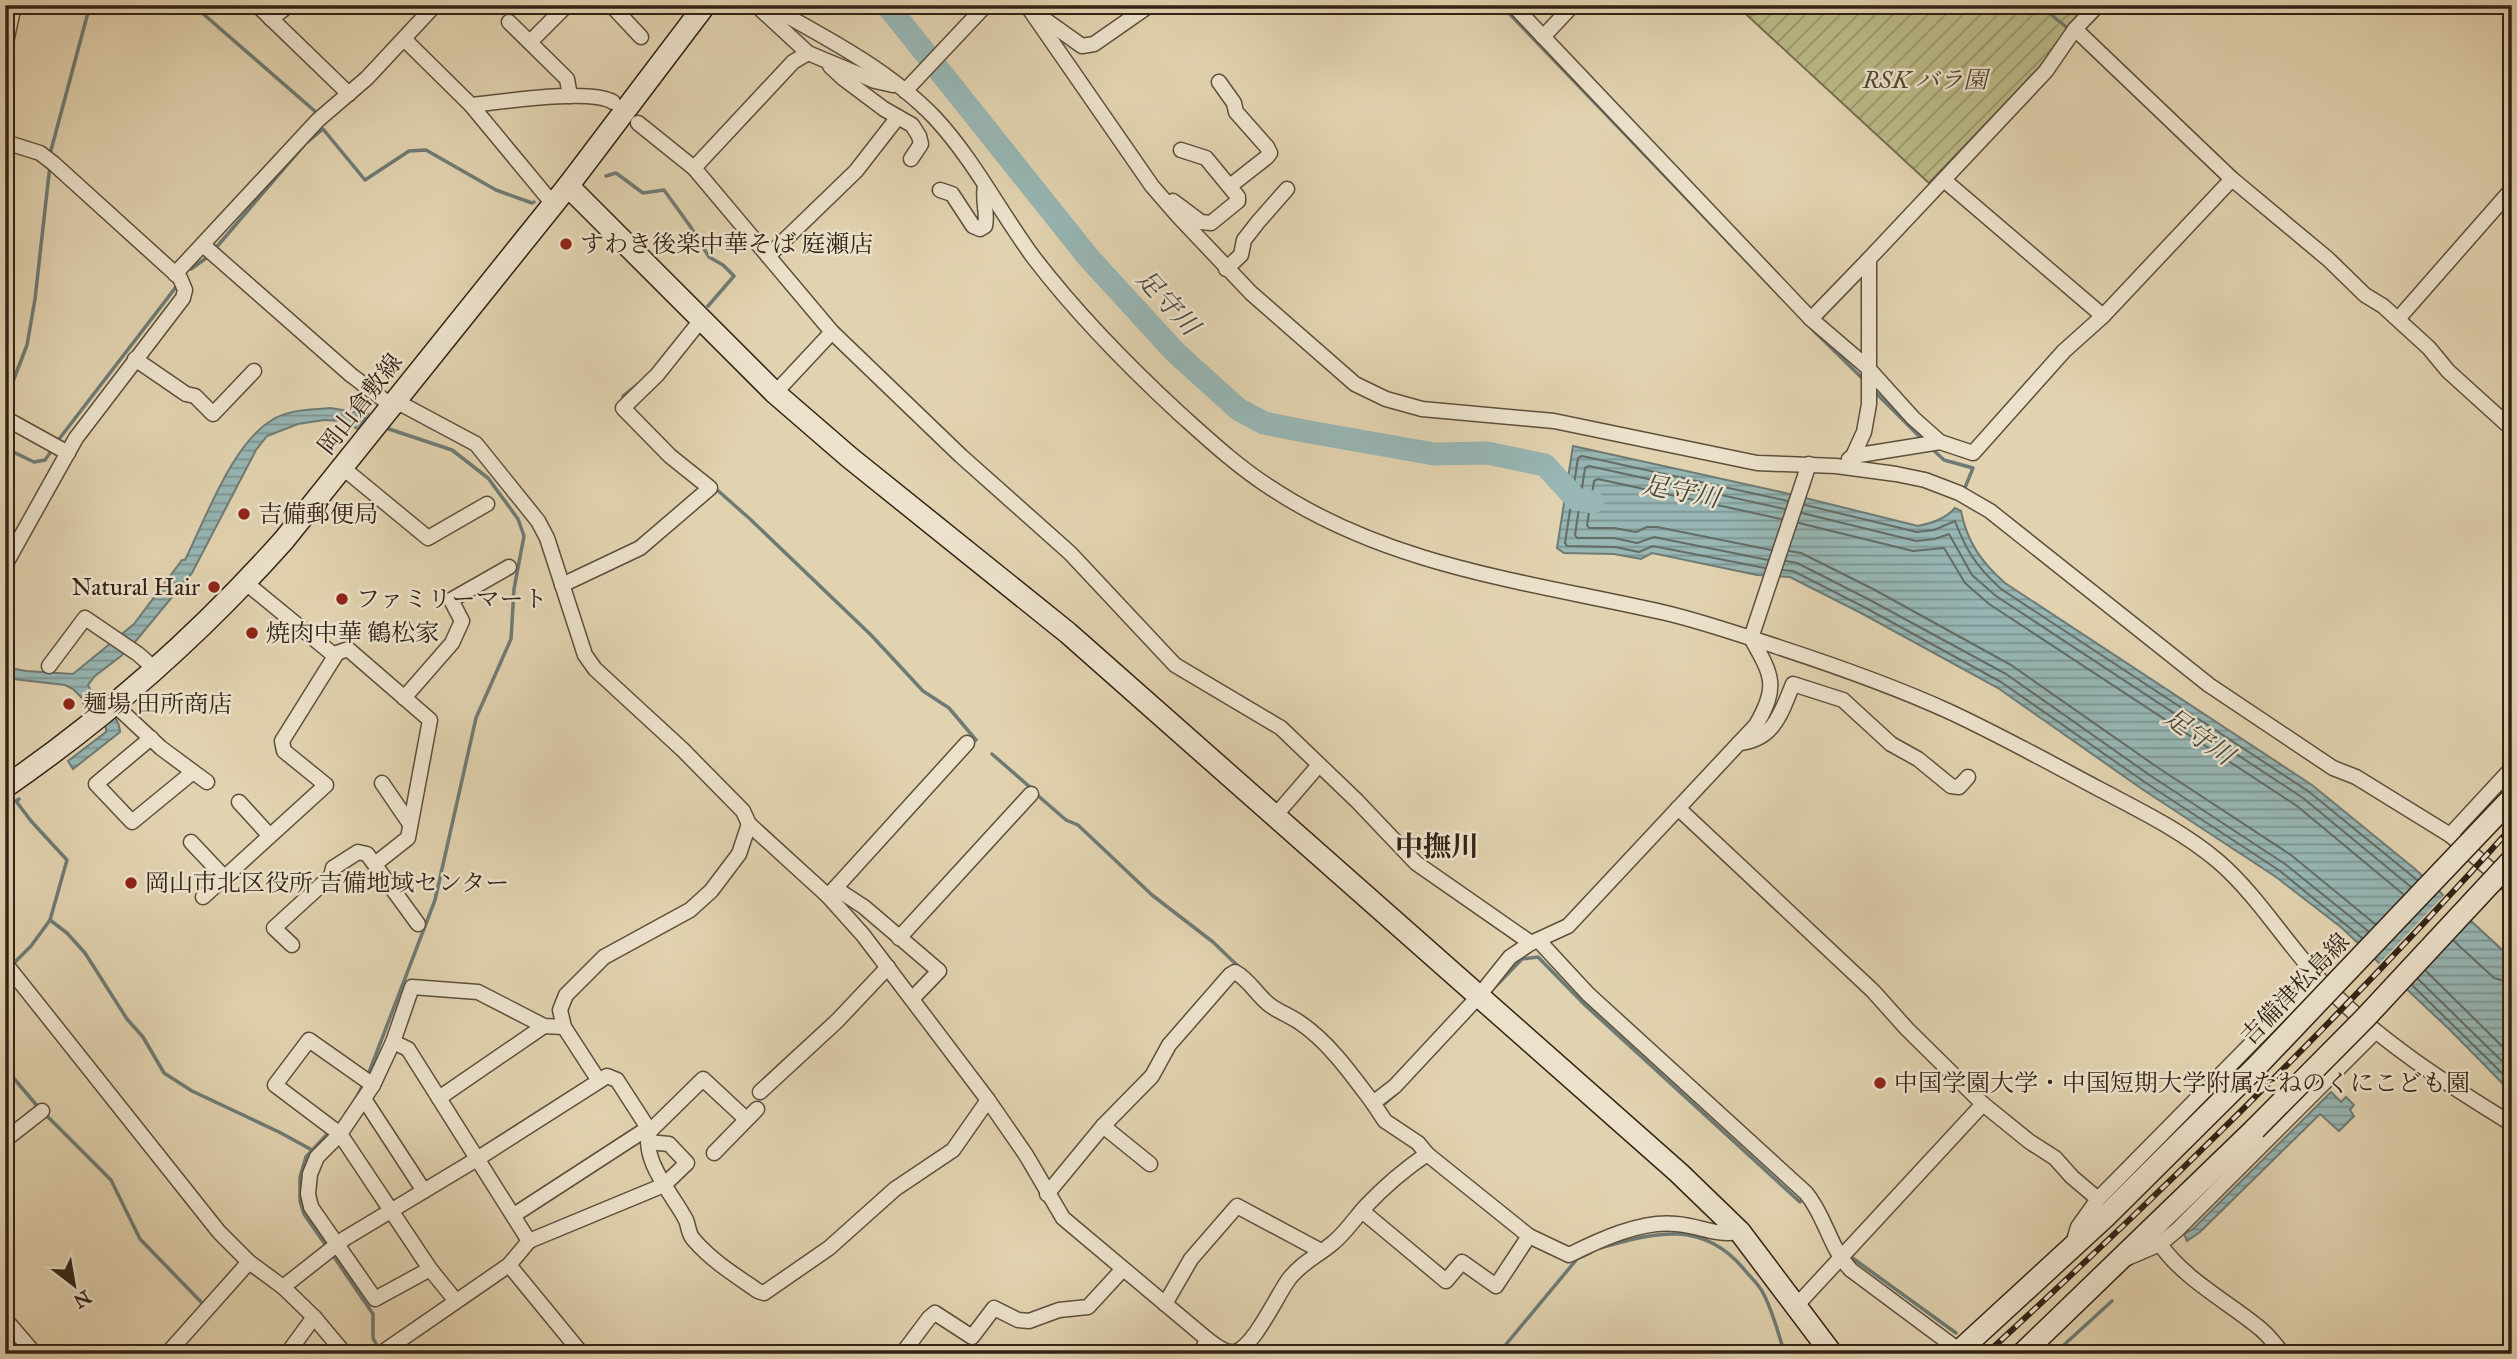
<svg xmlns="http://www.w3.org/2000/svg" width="2517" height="1359" font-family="'IM FELL Great Primer','Noto Serif JP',serif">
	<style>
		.garden { fill: url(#garden-furrows); stroke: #766e4e; stroke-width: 2 }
		.water { fill: url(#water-rules); stroke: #6e7b75; stroke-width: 2 }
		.pier { fill: #e2d3b0 }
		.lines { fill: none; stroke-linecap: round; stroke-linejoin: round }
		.shore { stroke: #646c65; stroke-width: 2 }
		.stream { stroke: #6e7b75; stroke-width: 3.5 }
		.river { stroke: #97b6b4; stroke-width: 23 }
		.street-casing { stroke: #5d4f3c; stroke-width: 17 }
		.secondary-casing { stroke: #312316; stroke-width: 24 }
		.street { stroke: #ece2cc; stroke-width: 14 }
		.secondary { stroke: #ece2cc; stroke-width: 21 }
		.rail-casing { stroke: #312316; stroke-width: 6 }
		.rail { stroke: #ece2cc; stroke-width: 3.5; stroke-dasharray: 10; stroke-linecap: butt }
		.secondary-bridge-casing { stroke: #312316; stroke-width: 24; stroke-linecap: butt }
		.secondary-bridge { stroke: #ece2cc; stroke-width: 21 }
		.poi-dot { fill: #8f2418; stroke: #ece2cc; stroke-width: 2.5 }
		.labels { text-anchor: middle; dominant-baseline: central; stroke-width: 5; stroke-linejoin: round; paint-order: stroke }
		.park-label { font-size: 24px; font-style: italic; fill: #534932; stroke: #ece2cc }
		.poi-label { font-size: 24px; fill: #312316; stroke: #ece2cc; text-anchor: start }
		.street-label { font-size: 24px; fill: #312316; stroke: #ece2cc }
		.water-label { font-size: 26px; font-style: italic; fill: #4a483e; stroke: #ece2cc }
		.quarter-label { font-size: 28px; font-weight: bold; fill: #312316; stroke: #ece2cc }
	</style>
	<defs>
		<pattern id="garden-furrows" width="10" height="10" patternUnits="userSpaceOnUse" patternTransform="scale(1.75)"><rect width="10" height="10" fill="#baba87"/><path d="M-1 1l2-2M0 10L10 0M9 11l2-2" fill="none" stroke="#98976d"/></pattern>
		<pattern id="water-rules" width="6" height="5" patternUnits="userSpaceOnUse" patternTransform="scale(1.75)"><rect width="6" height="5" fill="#97b6b4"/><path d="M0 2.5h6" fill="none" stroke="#7c9491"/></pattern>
	</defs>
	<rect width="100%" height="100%" fill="#e2d3b0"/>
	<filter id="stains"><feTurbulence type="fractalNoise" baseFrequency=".00286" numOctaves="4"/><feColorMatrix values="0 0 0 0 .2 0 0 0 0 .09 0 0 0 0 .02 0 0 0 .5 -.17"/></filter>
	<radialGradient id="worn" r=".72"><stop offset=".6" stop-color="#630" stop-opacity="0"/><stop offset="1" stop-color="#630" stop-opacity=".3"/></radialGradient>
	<path class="garden" d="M1736 5H2089L2068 29 2039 68 1929 183Z"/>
	<g class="water">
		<path d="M330 408 368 414 358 429 342 421 324 420 298 424 267 436 256 450 192 573 135 642 121 656 95 676 88 685C95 703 119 711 120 732L73 769 68 761 106 732V728L83 703V699L73 689 65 685 5 678V667L26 671 73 674 134 624 182 560H185C206 518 232 444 272 420 289 409 311 410 330 408Z"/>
		<path d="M1573 446 1781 492 1918 526C1932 523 1945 519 1955 508L1961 511C1967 542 1982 563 2005 583L2312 785 2415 869 2512 959V1093L2451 1031 2342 928 2276 877 2142 789 1998 688 1861 613 1790 577 1757 575 1652 553 1641 559 1614 554 1564 553 1557 548Z"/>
		<path d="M2331 1092 2341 1102 2346 1097 2354 1105 2350 1110 2354 1116 2339 1131 2320 1114 2200 1232 2187 1241 2184 1234 2193 1229Z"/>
	</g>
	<path class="pier" d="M2446 893 2458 905 2389 977 2377 966Z"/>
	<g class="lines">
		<g class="shore">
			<path d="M1805 505 1917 532 1934 530 1955 521C1966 551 1977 567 2001 589L2308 791 2417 880"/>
			<path d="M1802 513 1916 541 1935 539 1949 534 1972 575 1996 596 2303 798 2411 887"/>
			<path d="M1799 523 1913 551 1944 548 1965 583 1989 604 2297 806 2403 894"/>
			<path d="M1771 550 1657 527H1647L1636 532 1614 528H1589L1587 525 1594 481 1598 479 1781 519"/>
			<path d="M1789 551 1801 553 1873 589 2011 665 2157 767 2291 855 2375 924"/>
			<path d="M1768 560 1654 537 1637 543 1614 538H1577L1575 535 1585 468 1589 466 1785 509"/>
			<path d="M1786 561 1797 563 1868 599 2006 674 2151 776 2285 864 2368 931"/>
			<path d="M1765 568 1653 546 1639 552 1615 547 1567 546 1565 543 1578 458 1582 456 1788 501"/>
			<path d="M1783 570 1793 571 1864 607 2001 682 2146 783 2280 871 2362 938"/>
			<path d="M2454 941 2494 978 2512 983"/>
			<path d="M2426 971 2512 1056"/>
			<path d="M2418 979 2512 1071"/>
			<path d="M2412 985 2512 1083"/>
		</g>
		<g class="stream">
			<path d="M193 5 317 113"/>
			<path d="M1501 5 1785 301"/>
			<path d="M2039 5 2070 30"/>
			<path d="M50 154 90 5"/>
			<path d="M606 176 616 173 643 193 664 190 690 226 709 257 723 265 734 276 708 306"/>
			<path d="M214 250 305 144 323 129 365 180 409 151 426 150 496 190 532 203 534 202"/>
			<path d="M191 269 209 256"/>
			<path d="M1812 329 1864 380"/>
			<path d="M1874 391 1923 440"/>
			<path d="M624 400 623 396 638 384"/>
			<path d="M5 402 27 345 35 299 50 165"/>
			<path d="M56 443 176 287"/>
			<path d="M5 448 34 462 45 460 52 450"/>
			<path d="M1931 448 1944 460 1973 468 1964 490"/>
			<path d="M715 488 750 519 871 635 923 691 949 708 976 740"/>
			<path d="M992 754 1031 788"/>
			<path d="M1036 794 1066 820 1078 825 1152 895 1213 942 1240 968"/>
			<path d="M19 799 16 801 31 821 67 860 50 920 67 933 85 953 127 1019 143 1037 164 1073 192 1091 279 1132 312 1150"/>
			<path d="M13 964 31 946 50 920"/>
			<path d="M1493 989 1522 959 1538 957 1585 1005 1800 1202"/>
			<path d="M5 1068 39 1108"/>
			<path d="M368 1075 435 900 476 718 511 639 514 589 524 536 518 519 488 478 452 450 383 427"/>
			<path d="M355 1100 363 1085"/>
			<path d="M1382 1106 1397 1093"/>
			<path d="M44 1113 111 1180 140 1239 205 1306"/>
			<path d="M327 1247 304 1214 300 1201V1177L306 1157 331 1130"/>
			<path d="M1600 1248C1654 1233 1701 1219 1743 1268 1749 1276 1759 1284 1763 1293 1773 1311 1778 1334 1785 1354"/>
			<path d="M332 1254 373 1314V1338L380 1351"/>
			<path d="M1847 1254 1956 1333"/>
			<path d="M5 1334 12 1342"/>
			<path d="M1498 1354 1577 1259 1590 1253"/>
			<path d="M2054 1354 2112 1301"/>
		</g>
		<path class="river" d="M887 5 1088 257 1175 352 1238 409 1264 423 1304 431 1434 454 1487 453 1545 465 1576 499 1593 502"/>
		<g class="street-casing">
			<g id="street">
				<path d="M257 5 349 94"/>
				<path d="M611 5 641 37"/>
				<path d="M756 5 808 53 875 81 893 85"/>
				<path d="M767 5C825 37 889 70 935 118 974 160 1000 212 1034 258 1077 314 1128 366 1180 414 1209 440 1238 467 1271 488 1390 567 1530 582 1666 613 1704 622 1741 635 1778 647 1836 666 1893 686 1948 711 2000 735 2050 763 2101 790 2141 811 2184 832 2219 862 2259 897 2287 945 2324 984 2378 1040 2445 1083 2512 1124"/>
				<path d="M1513 5 1811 319 1867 367 1913 418 1940 442"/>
				<path d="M1030 10 1152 186 1178 216 1251 293 1355 384 1386 399 1422 409 1554 421 1757 463 1836 466 1896 474 1925 480 1959 493 1990 511 2209 685 2333 768 2356 777 2450 835 2512 888"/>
				<path d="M1037 14 1082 46 1094 44 1150 5"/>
				<path d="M271 19 289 5"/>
				<path d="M509 22 567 79 570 96"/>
				<path d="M1543 37 1573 5"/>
				<path d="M404 39 471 105C501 102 590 88 613 102"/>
				<path d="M530 42 567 5"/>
				<path d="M5 47 14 5"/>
				<path d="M830 66 844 79 884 109 912 125 919 136 921 144 911 159"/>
				<path d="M1219 82 1234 103 1236 112 1267 147 1270 153 1267 157 1230 186"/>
				<path d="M905 91 986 5"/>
				<path d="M471 105 553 204"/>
				<path d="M638 123 694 168 832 332 961 456 1070 553 1175 665 1281 728 1357 801 1416 863 1531 943"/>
				<path d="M5 142 40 153 53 163 180 278 185 290 183 298 76 438 5 565"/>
				<path d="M694 168 793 62 808 53"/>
				<path d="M2232 179 2328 259 2365 295 2383 306 2429 348 2448 371 2512 429"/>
				<path d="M1944 180 2103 316"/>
				<path d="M940 190 952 194 973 226 980 229 985 226C988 213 982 200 985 186"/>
				<path d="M1173 201 1201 222 1211 223 1238 201V197L1206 158 1181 150"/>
				<path d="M203 245 351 375 384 400 405 406 476 444 538 521 547 538 585 655 595 669 683 750 743 811 749 824 828 896 863 935 988 1100 1026 1155 1063 1218 1207 1339C1215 1345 1225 1354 1235 1352 1254 1347 1277 1295 1289 1279 1302 1262 1318 1256 1334 1242 1346 1232 1355 1218 1366 1206 1384 1187 1405 1169 1427 1154"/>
				<path d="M768 256 856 171 898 117"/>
				<path d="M1226 269 1241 255 1244 240 1258 222 1287 189"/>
				<path d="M175 274 318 120 367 78 435 5"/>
				<path d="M1811 319 1869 259"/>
				<path d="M2398 319 2512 189"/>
				<path d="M135 359 186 394 195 396 213 414 254 371"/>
				<path d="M775 393 832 332"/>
				<path d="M5 418 68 453"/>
				<path d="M1853 456 1940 442 1973 453 2064 351 2103 316 2232 179 2075 29"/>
				<path d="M1849 459 1853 456 1864 432 1869 404V259L2046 71 2075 29 2098 5"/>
				<path d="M343 468 428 538 487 504"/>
				<path d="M246 583 335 656"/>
				<path d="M562 585 640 548 710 488 670 456 623 408 657 375 701 320"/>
				<path d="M49 666 85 618 138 654 155 669"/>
				<path d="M404 698 452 643 462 621 451 600 509 567"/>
				<path d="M115 705 161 748 207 782"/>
				<path d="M151 738 96 784 132 822 193 772"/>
				<path d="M1739 743C1774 740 1781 713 1793 684L1843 700 1891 744 1918 759 1951 786 1959 787 1968 777"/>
				<path d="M382 783 410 824"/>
				<path d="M239 802 269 835"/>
				<path d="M1678 808 1873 991 1907 1029 1983 1104 1797 1305"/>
				<path d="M1275 816 1319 765"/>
				<path d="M2450 835 2512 768"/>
				<path d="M191 842 224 877"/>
				<path d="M835 888 864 907 939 971 912 999"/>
				<path d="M828 896 967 743"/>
				<path d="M203 897 326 785 284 751 282 741 337 653 348 649 430 720 408 838 375 864"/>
				<path d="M899 938 1031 794"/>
				<path d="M1538 940 1588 994 1806 1193C1826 1217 1829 1247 1851 1270L1964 1354"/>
				<path d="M292 945 274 928 331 876 333 868 358 852 367 854 418 924"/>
				<path d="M5 963 219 1232 249 1262 283 1287 314 1317 345 1354"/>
				<path d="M599 1081 564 1027 560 1010 566 995 604 957 690 910 711 891 739 854 749 824"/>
				<path d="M373 1085 309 1040 275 1085 340 1134 430 1269 456 1301"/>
				<path d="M760 1092 837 1021 888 967"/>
				<path d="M439 1098 544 1026"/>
				<path d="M364 1099 424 1191"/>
				<path d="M1983 1104 2030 1142 2055 1158 2072 1177 2098 1199"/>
				<path d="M1103 1126 1150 1164"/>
				<path d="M648 1128 650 1131C640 1160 674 1196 686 1220 689 1227 688 1234 694 1240 712 1261 735 1275 758 1291L764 1293 829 1248 895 1189 953 1150 988 1100"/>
				<path d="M650 1131 703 1079 746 1119"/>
				<path d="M5 1140 42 1111"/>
				<path d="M714 1153 757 1109"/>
				<path d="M1047 1194 1103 1126 1152 1076 1169 1045 1230 975 1235 972C1250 980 1257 996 1271 1006 1280 1012 1290 1016 1299 1022 1329 1042 1352 1075 1373 1103"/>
				<path d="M1362 1211 1446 1281 1462 1262 1496 1286 1529 1236"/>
				<path d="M1740 1232C1713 1236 1702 1226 1676 1224 1642 1220 1599 1240 1569 1255L1529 1236 1427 1154 1418 1143 1385 1121 1373 1103 1395 1086 1478 997 1510 957 1531 943 1568 926 1756 725C1779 686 1772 675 1751 638L1809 464"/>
				<path d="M529 1241 664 1185 687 1163 669 1144 648 1142"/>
				<path d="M2073 1244 2078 1227 2098 1199 2317 977"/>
				<path d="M2160 1244C2182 1277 2226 1301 2257 1326 2267 1333 2275 1344 2283 1354"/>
				<path d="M2125 1259 2160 1244 2177 1230 2375 1032"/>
				<path d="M509 1265 582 1354"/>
				<path d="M430 1269 375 1299 311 1207 308 1194 310 1174 317 1157 340 1134 373 1085 393 1042 412 987 478 992 544 1026 564 1027"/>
				<path d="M283 1287 344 1239 477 1159 607 1076 617 1080 648 1128 514 1215"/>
				<path d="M1165 1304 1191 1259 1237 1206 1321 1251"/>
				<path d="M5 1319 35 1354"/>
				<path d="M5 1344 14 1354"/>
				<path d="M167 1354 249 1262"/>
				<path d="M287 1354 314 1317"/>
				<path d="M380 1354 509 1265 529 1241 408 1049 393 1042"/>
				<path d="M902 1354 929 1318 935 1313 972 1337 994 1308 1018 1320 1029 1321 1059 1310 1088 1307 1123 1269"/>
				<path d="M1201 1354 1207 1339"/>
			</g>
		</g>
		<g class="secondary-casing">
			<g id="secondary">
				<path d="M568 186 775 393 849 457 1068 633 1679 1173 1740 1232 1832 1354"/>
				<path d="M5 787C108 716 201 633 284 540L568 186 705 5"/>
				<path d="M1956 1354 2105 1217 2256 1067"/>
				<path d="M2022 1354 2255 1129"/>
			</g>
		</g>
		<use href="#street" class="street"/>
		<use href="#secondary" class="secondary"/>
		<g class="rail-casing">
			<path id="rail" d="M1986 1354C2169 1186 2346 1012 2512 827"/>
		</g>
		<use href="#rail" class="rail"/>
		<g class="secondary-bridge-casing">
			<g id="secondary-bridge">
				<path d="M2256 1067 2512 798"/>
				<path d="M2255 1129 2366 1017 2512 860"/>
			</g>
		</g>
		<use href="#secondary-bridge" class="secondary-bridge"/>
	</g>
	<g class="poi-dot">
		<circle cx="566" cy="244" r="7"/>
		<circle cx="244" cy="514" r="7"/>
		<circle cx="214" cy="587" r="7"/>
		<circle cx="342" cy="599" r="7"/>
		<circle cx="252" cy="633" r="7"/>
		<circle cx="69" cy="704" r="7"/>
		<circle cx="131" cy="883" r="7"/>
		<circle cx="1880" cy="1083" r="7"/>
	</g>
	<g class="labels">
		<g class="park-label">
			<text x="1925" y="80">RSK バラ園</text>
		</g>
		<g class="poi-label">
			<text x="580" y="244">すわき後楽中華そば 庭瀬店</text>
			<text x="258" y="514">吉備郵便局</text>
			<text x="200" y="587" text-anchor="end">Natural Hair</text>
			<text x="356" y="599">ファミリーマート</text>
			<text x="266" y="633">焼肉中華 鶴松家</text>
			<text x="83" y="704">麺場 田所商店</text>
			<text x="145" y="883">岡山市北区役所 吉備地域センター</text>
			<text x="1894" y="1083">中国学園大学・中国短期大学附属たねのくにこども園</text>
		</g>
		<g class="street-label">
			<text transform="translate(360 404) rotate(-52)">岡山倉敷線</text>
			<text transform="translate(2295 989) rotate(-46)">吉備津松島線</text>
		</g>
		<g class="water-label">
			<text transform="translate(1168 302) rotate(47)">足守川</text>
			<text transform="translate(1681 491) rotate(11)">足守川</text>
			<text transform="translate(2199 736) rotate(35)">足守川</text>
		</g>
		<g class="quarter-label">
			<text x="1437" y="846">中撫川</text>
		</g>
	</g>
	<rect width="2517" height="1359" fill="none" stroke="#e2d3b0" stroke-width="28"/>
	<rect x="7" y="7" width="2503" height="1345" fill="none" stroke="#312316" stroke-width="3.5"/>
	<rect x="14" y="14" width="2489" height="1331" fill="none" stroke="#312316" stroke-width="2"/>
	<g transform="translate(74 1285) rotate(149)" stroke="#ece2cc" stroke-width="5" paint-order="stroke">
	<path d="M0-5L12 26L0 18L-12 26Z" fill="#312316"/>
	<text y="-10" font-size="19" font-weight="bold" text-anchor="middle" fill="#312316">N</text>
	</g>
	<rect width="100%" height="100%" filter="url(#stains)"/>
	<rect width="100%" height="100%" fill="url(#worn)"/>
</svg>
